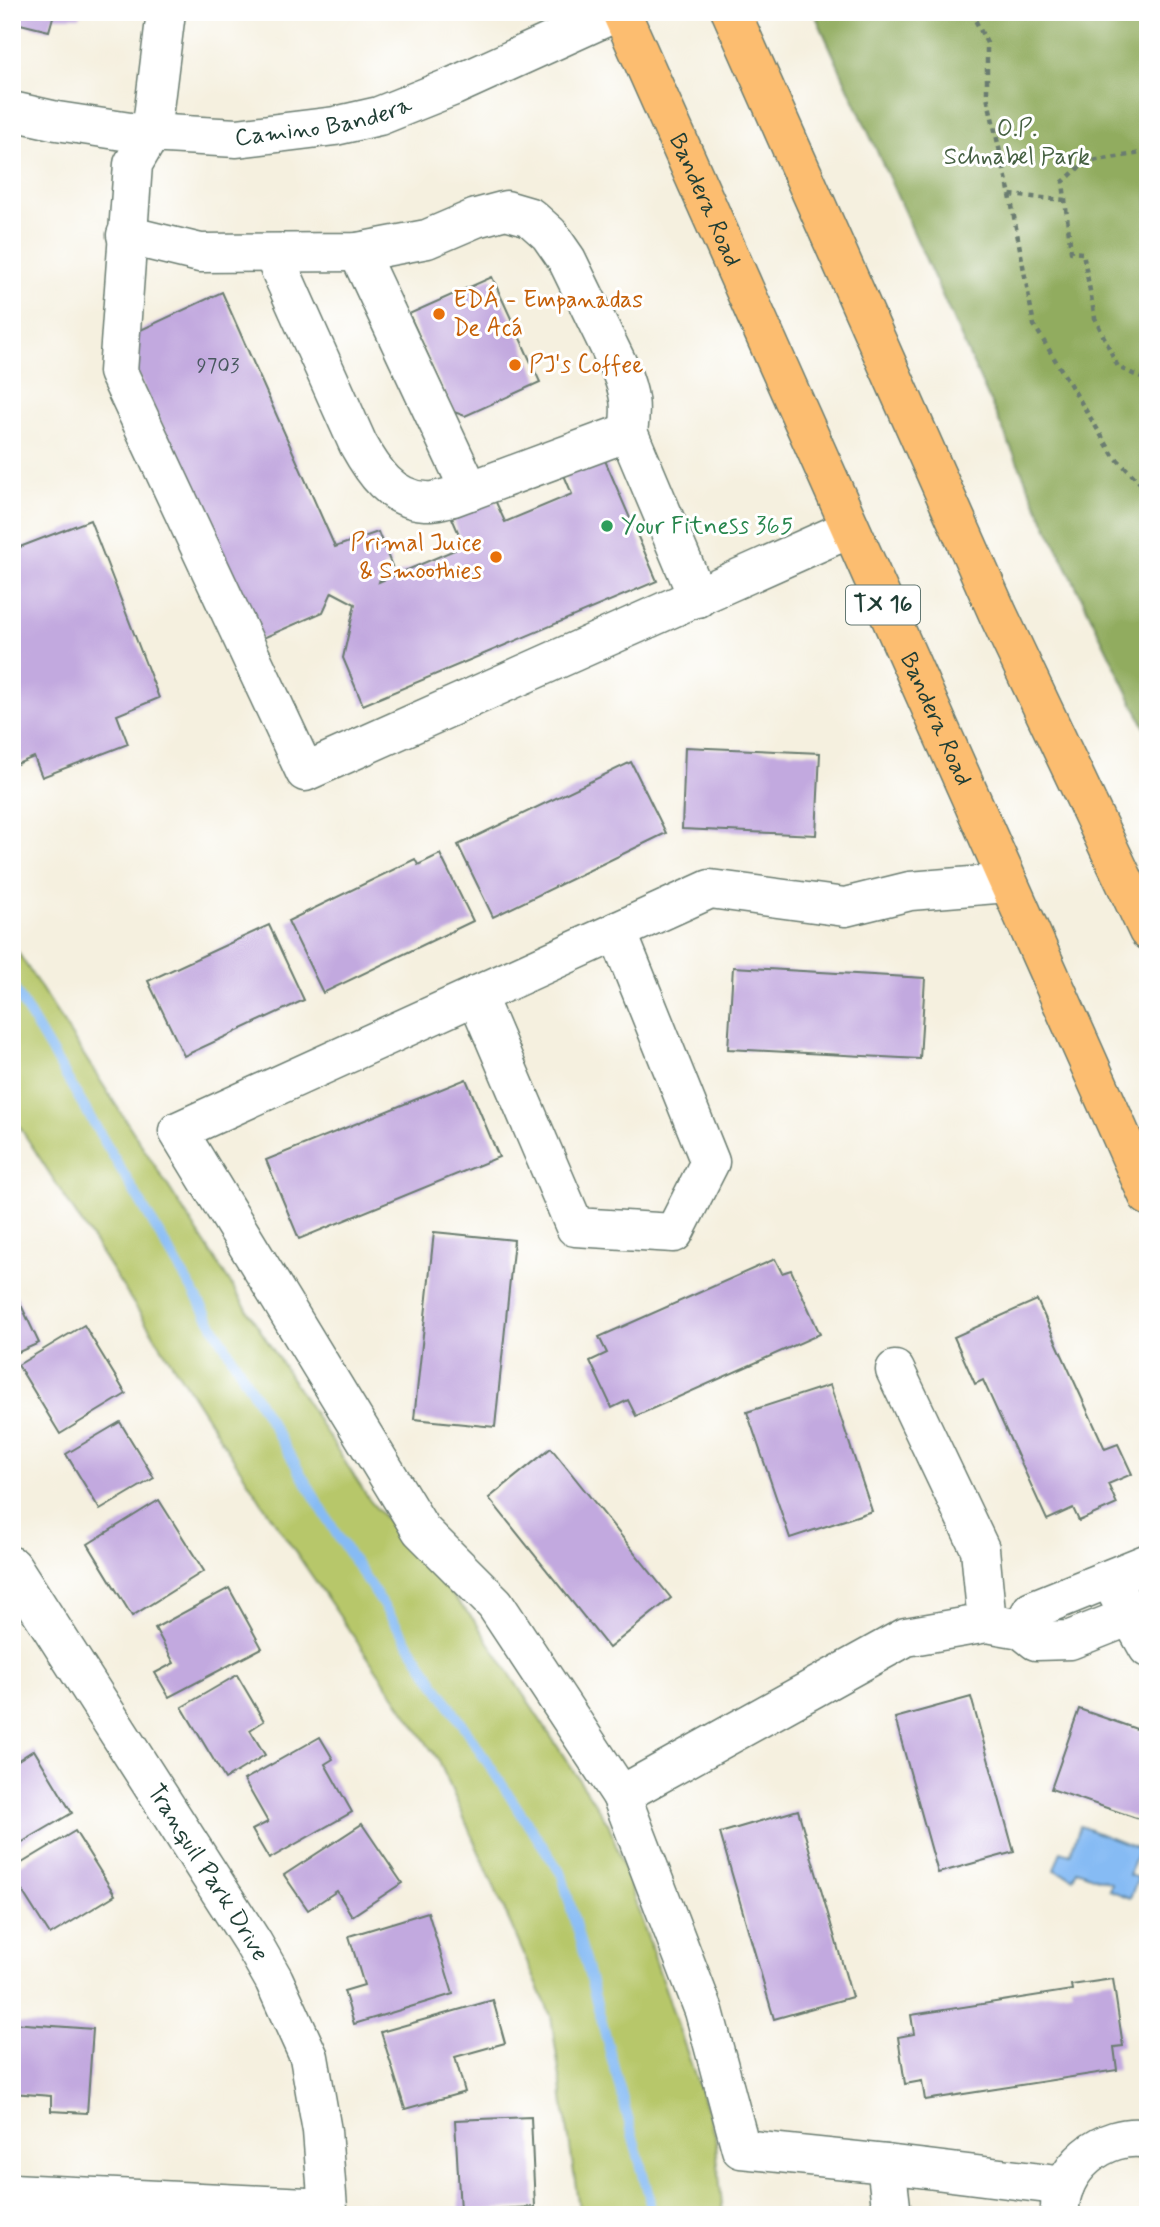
<svg xmlns="http://www.w3.org/2000/svg" width="1160" height="2227" font-family="Mynerve,sans-serif">
	<style>
		.green { fill: #b7c76a; stroke: #6b824f; stroke-width: 2 }
		.forest { fill: #91ac5e; stroke: #587449; stroke-width: 2 }
		.water { fill: #86bbf4; stroke: #527c94; stroke-width: 2 }
		.lines { fill: none; stroke-linecap: round; stroke-linejoin: round }
		.stream { stroke: #86bbf4; stroke-width: 10 }
		.building { fill: #c2a9df }
		.minor-casing { stroke: #6a7c70; stroke-width: 41 }
		.major-casing { stroke: #6a7c70; stroke-width: 41 }
		.path { stroke: #6a7c70; stroke-width: 4.5; stroke-dasharray: 5 5; stroke-linecap: butt }
		.minor { stroke: #fff; stroke-width: 38 }
		.major { stroke: #fcbd6f; stroke-width: 38 }
		.food-dot { fill: #e8710a; stroke: #fff; stroke-width: 2.5 }
		.leisure-dot { fill: #2e9e5b; stroke: #fff; stroke-width: 2.5 }
		.labels { text-anchor: middle; dominant-baseline: central; stroke-width: 6; stroke-linejoin: round; paint-order: stroke }
		.number-label { font-size: 21px; fill: #48585f }
		.shield { fill: #fff; stroke: #627771; stroke-width: 2 }
		.shield-label { font-size: 23px; font-weight: bold; fill: #1f3d34 }
		.street-label { font-size: 24px; fill: #1f3d34; stroke: #fff }
		.park-label { font-size: 24px; fill: #456042; stroke: #fff }
		.food-label { font-size: 24px; fill: #c56008; stroke: #fff; text-anchor: start }
		.leisure-label { font-size: 24px; fill: #27864d; stroke: #fff; text-anchor: start }
	</style>
	<rect width="100%" height="100%" fill="#fff"/>
	<filter id="ink" filterUnits="userSpaceOnUse"><feTurbulence type="fractalNoise" baseFrequency=".0143" numOctaves="2"/><feDisplacementMap in="SourceGraphic" scale="14" xChannelSelector="R" yChannelSelector="G"/><feConvolveMatrix kernelMatrix="1 2 1 2 8 2 1 2 1" color-interpolation-filters="sRGB"/></filter>
	<filter id="wash" filterUnits="userSpaceOnUse"><feTurbulence type="fractalNoise" baseFrequency=".00686" numOctaves="4" result="noise"/><feDisplacementMap in="SourceGraphic" scale="28" xChannelSelector="R" yChannelSelector="G"/><feGaussianBlur stdDeviation="1.57" result="paint"/><feColorMatrix in="noise" values="0 0 0 0 0 0 0 0 0 0 0 0 0 0 0 0 0 1.4 0 .05"/><feComposite in="paint" operator="in"/></filter>
	<g filter="url(#wash)">
		<rect width="100%" height="100%" fill="#f5f0df"/>
		<path class="green" d="M12 943 370 1501 475 1621 609 1825 715 2134 723 2215H580L551 2016 439 1761 264 1506 12 1115Z"/>
		<path class="forest" d="M814 12H1148V734L1041 514Z"/>
		<path class="water" d="M1080 1826 1139 1849 1129 1875 1138 1878 1130 1898 1109 1890 1111 1883 1077 1870 1073 1878 1054 1870 1061 1851 1070 1854Z"/>
		<g class="lines">
			<path class="stream" d="M12 985 340 1540 562 1875 649 2196 651 2215"/>
		</g>
		<g id="blocks">
			<g class="building">
				<path d="M12 12H81L80 17H53L49 31 12 22Z"/>
				<path d="M492 277 540 382 465 416 454 412 409 314Z"/>
				<path d="M222 292 335 547 378 532 392 566 385 565 379 582 464 546 452 518 495 500 505 522 572 494 561 468 601 451 657 581 363 705 343 658 355 604 332 592 323 612 261 639 135 369 132 334Z"/>
				<path d="M90 520 159 698 117 715 128 744 42 777 34 757 12 766V550Z"/>
				<path d="M685 747 820 753 816 835 682 829Z"/>
				<path d="M631 762 666 833 493 917 458 845Z"/>
				<path d="M440 854 473 921 323 993 288 921 415 859 418 865Z"/>
				<path d="M269 925 304 1000 184 1056 148 981Z"/>
				<path d="M733 967 925 978 920 1059 728 1049Z"/>
				<path d="M466 1079 499 1157 299 1239 266 1160Z"/>
				<path d="M434 1232 514 1240 495 1427 414 1419Z"/>
				<path d="M775 1259 782 1273 791 1270 820 1334 636 1416 628 1400 612 1408 590 1361 607 1353 599 1337Z"/>
				<path d="M12 1286 39 1343 12 1355Z"/>
				<path d="M1037 1300 1105 1449 1118 1444 1132 1474 1108 1484 1117 1504 1079 1521 1073 1508 1047 1520 983 1380 975 1384 954 1337Z"/>
				<path d="M84 1325 126 1394 60 1434 18 1365Z"/>
				<path d="M830 1385 872 1511 790 1538 747 1412Z"/>
				<path d="M120 1422 154 1478 100 1510 66 1454Z"/>
				<path d="M551 1448 671 1598 609 1648 489 1498Z"/>
				<path d="M159 1500 204 1571 132 1616 88 1544Z"/>
				<path d="M229 1588 262 1648 169 1697 155 1673 174 1663 155 1628Z"/>
				<path d="M237 1675 264 1721 250 1730 265 1755 225 1779 182 1707Z"/>
				<path d="M971 1697 1014 1852 938 1873 895 1718Z"/>
				<path d="M1079 1709 1148 1733V1822L1051 1789Z"/>
				<path d="M320 1737 333 1759 325 1764 352 1812 269 1859 252 1830 268 1822 244 1780Z"/>
				<path d="M34 1750 72 1813 12 1848V1764Z"/>
				<path d="M798 1810 852 1997 774 2019 720 1833Z"/>
				<path d="M362 1824 402 1883 352 1916 337 1891 308 1910 284 1875Z"/>
				<path d="M75 1831 115 1895 50 1935 12 1875V1869Z"/>
				<path d="M428 1912 453 1994 354 2024 344 1991 364 1985 349 1936Z"/>
				<path d="M1113 1979 1123 2046 1114 2047 1117 2070 925 2100 922 2081 905 2084 898 2037 914 2034 911 2015 1072 1990 1071 1985Z"/>
				<path d="M493 2000 505 2043 455 2057 465 2092 405 2109 381 2032Z"/>
				<path d="M12 2023 93 2029 87 2113 51 2111V2096L12 2093Z"/>
				<path d="M531 2117 535 2207 460 2211 455 2120Z"/>
			</g>
		</g>
	</g>
	<g filter="url(#ink)">
		<use href="#blocks" fill-opacity="0" stroke="#6a7c70" stroke-width="2"/>
		<g class="lines">
			<g class="minor-casing">
				<g id="minor">
					<path d="M166 12 151 133 133 164 118 372 305 772 849 529"/>
					<path id="s1" d="M12 111 57 121 130 132 237 138 335 126 379 116 454 86 617 12"/>
					<path d="M126 235 200 253 358 252 427 239 476 218 506 210 530 217 549 234 567 260 620 369C630 393 632 407 628 432"/>
					<path d="M358 252 470 491"/>
					<path d="M273 254 358 444C373 471 391 499 425 501 434 502 444 498 453 497L628 432 698 598"/>
					<path d="M1008 883 910 891 845 907 710 889 178 1131 421 1530 495 1604 621 1795 906 1637 987 1623 1021 1629 1036 1641 1070 1640 1148 1609"/>
					<path d="M476 995 575 1227 674 1233 710 1162 617 931"/>
					<path d="M895 1370 980 1549 987 1623"/>
					<path id="s2" d="M12 1566 253 1943 274 1980 309 2057 322 2131 328 2208 12 2193"/>
					<path d="M1118 1595 1148 1648"/>
					<path d="M1021 1629 1032 1610 1148 1563"/>
					<path d="M621 1795 704 2011 741 2149 886 2164 892 2215"/>
					<path d="M886 2164 1065 2186"/>
					<path d="M1060 2215C1057 2170 1104 2130 1148 2139"/>
				</g>
			</g>
			<g class="major-casing">
				<g id="major">
					<path id="s3" d="M621 12 1148 1196"/>
					<path d="M731 12 998 614 1148 931"/>
				</g>
			</g>
			<g class="path">
				<path d="M971 12 987 43V96L1010 195 1065 200"/>
				<path d="M1148 152 1085 162 1063 182 1071 252 1083 253 1095 318 1118 367 1148 381"/>
				<path d="M1010 195 1034 325 1113 455 1148 491"/>
			</g>
			<use href="#minor" class="minor"/>
			<use href="#major" class="major"/>
		</g>
	</g>
	<g class="food-dot">
		<circle cx="439" cy="314" r="7"/>
		<circle cx="515" cy="365" r="7"/>
		<circle cx="496" cy="557" r="7"/>
	</g>
	<circle class="leisure-dot" cx="607" cy="526" r="7"/>
	<g class="labels">
		<g class="number-label">
			<text x="218" y="366">9703</text>
		</g>
		<rect class="shield" x="846" y="585.5" width="74" height="39" rx="5"/>
		<g class="shield-label">
			<text x="883" y="605">TX 16</text>
		</g>
		<g class="street-label">
			<text stroke="none"><textPath href="#s1" startOffset="315">Camino Bandera</textPath></text>
			<text stroke="none"><textPath href="#s3" startOffset="206">Bandera Road</textPath></text>
			<text stroke="none"><textPath href="#s3" startOffset="774">Bandera Road</textPath></text>
			<text stroke="none"><textPath href="#s2" startOffset="364">Tranquil Park Drive</textPath></text>
		</g>
		<g class="park-label">
			<text x="1017" y="129">O.P.<tspan x="1017" dy="28">Schnabel Park</tspan></text>
		</g>
		<g class="food-label">
			<text x="453" y="300">EDÁ - Empanadas<tspan x="453" dy="28">De Acá</tspan></text>
			<text x="529" y="365">PJ's Coffee</text>
			<text x="482" y="543" text-anchor="end">Primal Juice<tspan x="482" dy="28">&amp; Smoothies</tspan></text>
		</g>
		<g class="leisure-label">
			<text x="621" y="526">Your Fitness 365</text>
		</g>
	</g>
	<rect width="1160" height="2227" fill="none" stroke="#fff" stroke-width="42"/>
</svg>
